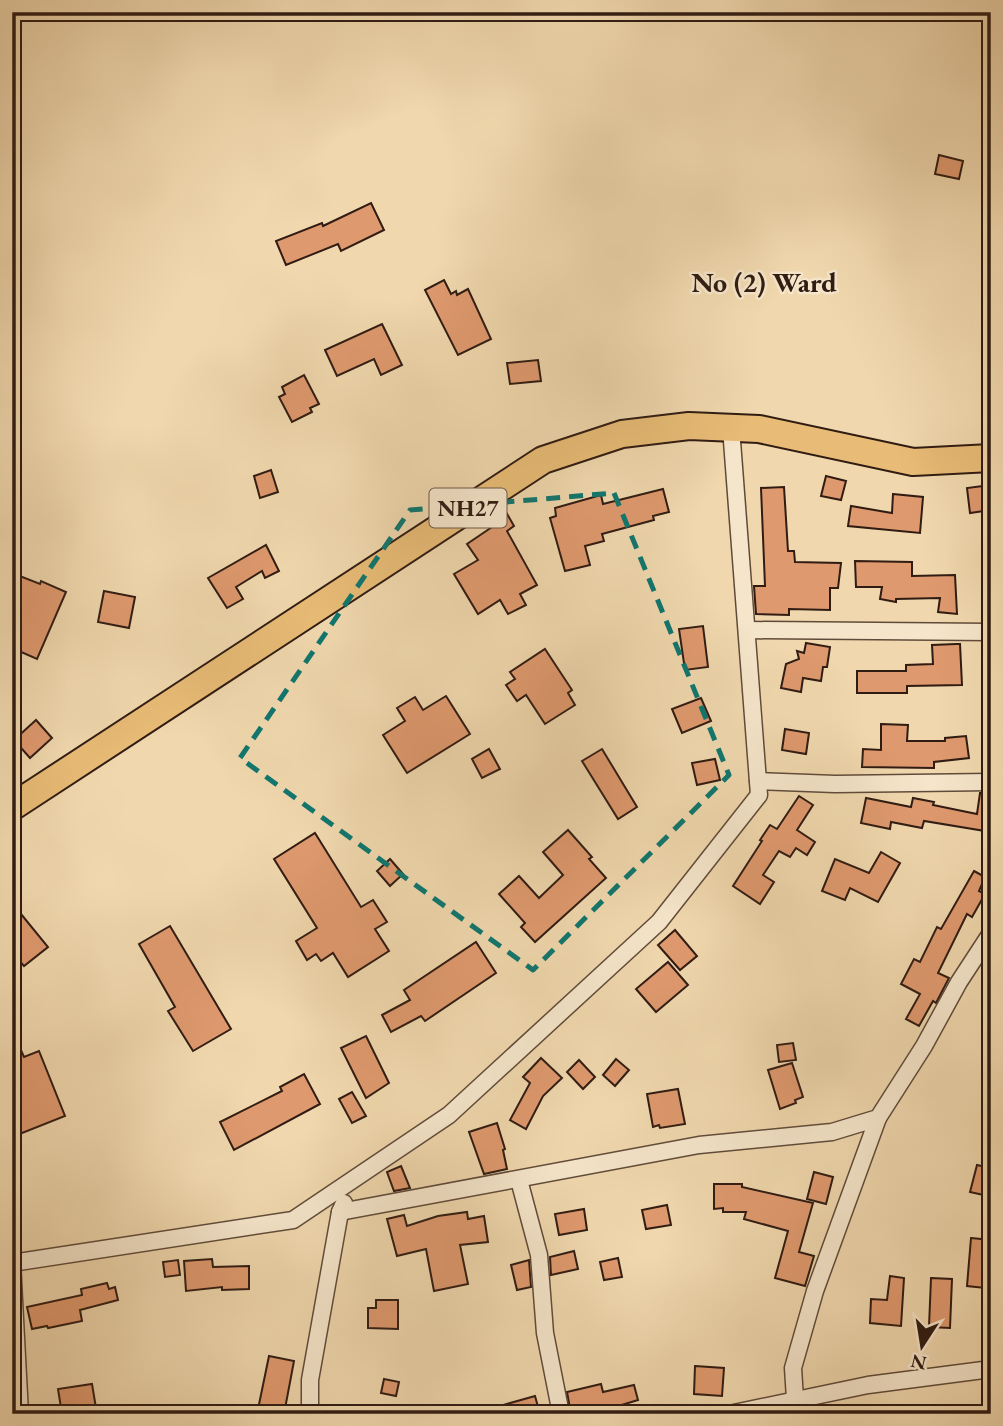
<svg xmlns="http://www.w3.org/2000/svg" width="1003" height="1426" font-family="'EB Garamond',serif">
	<style>
		.building { fill: #df996e; stroke: #301c13; stroke-width: 2 }
		.lines { fill: none; stroke-linecap: round; stroke-linejoin: round }
		.minor-casing { stroke: #604b3a; stroke-width: 19 }
		.trunk-casing { stroke: #301c13; stroke-width: 30 }
		.minor { stroke: #f5e5ca; stroke-width: 16 }
		.trunk { stroke: #e8bc76; stroke-width: 26 }
		.marked { fill: none; stroke: #0f766e; stroke-width: 5; stroke-dasharray: 14 9; stroke-linejoin: round }
		.labels { text-anchor: middle; dominant-baseline: central; stroke-width: 5; stroke-linejoin: round; paint-order: stroke }
		.shield { fill: #f5e5ca; stroke: #6b584a; stroke-width: 2 }
		.shield-label { font-size: 23px; font-weight: bold; fill: #301c13 }
		.quarter-label { font-size: 28px; font-weight: bold; fill: #301c13; stroke: #f5e5ca }
	</style>
	<rect width="100%" height="100%" fill="#f0d7ad"/>
	<filter id="stains"><feTurbulence type="fractalNoise" baseFrequency=".00286" numOctaves="4"/><feColorMatrix values="0 0 0 0 .2 0 0 0 0 .09 0 0 0 0 .02 0 0 0 .5 -.17"/></filter>
	<radialGradient id="worn" r=".72"><stop offset=".6" stop-color="#630" stop-opacity="0"/><stop offset="1" stop-color="#630" stop-opacity=".3"/></radialGradient>
	<g class="building">
		<path d="M939 155 963 161 959 179 935 174Z"/>
		<path d="M371 203 384 230 341 251 338 244 286 265 276 241 322 223 323 226Z"/>
		<path d="M444 280 451 294 456 291 457 295 468 289 491 339 458 355 425 290Z"/>
		<path d="M382 324 402 365 381 375 374 359 337 376 325 350Z"/>
		<path d="M538 360 541 381 510 384 507 363Z"/>
		<path d="M304 375 319 404 310 408 312 412 292 422 279 397 285 394 282 387Z"/>
		<path d="M271 470 278 492 260 498 254 476Z"/>
		<path d="M826 476 846 481 841 500 821 496Z"/>
		<path d="M991 485V510L970 513 967 488Z"/>
		<path d="M784 487 788 551H794L795 562 841 563 838 588H830V610L789 609V615L756 614 754 586H765L761 488Z"/>
		<path d="M663 489 669 512 653 516 654 520 602 534 604 541 585 546 590 565 565 571 550 518 556 516 555 508 601 495 603 504Z"/>
		<path d="M893 494 923 497 920 533 848 526 851 506 892 513Z"/>
		<path d="M506 512 514 526 507 531 537 585 520 594 526 605 508 614 500 600 478 614 454 574 478 560 467 544 492 527 489 523Z"/>
		<path d="M266 545 279 571 265 578 262 571 236 587 243 599 227 608 208 578Z"/>
		<path d="M855 561 912 562V576L955 575 957 614 938 612 940 598 896 599V602L880 599 882 587H856Z"/>
		<path d="M12 573 40 584 41 581 66 592 37 659 12 648Z"/>
		<path d="M104 591 135 597 129 628 98 622Z"/>
		<path d="M703 626 708 667 685 670 679 629Z"/>
		<path d="M806 643 830 647 827 667H823L821 681 803 678 801 692 781 688 786 664 799 659 797 651 804 653Z"/>
		<path d="M956 644H960L962 685 907 686V693H857V671H906V665L933 664 932 645Z"/>
		<path d="M545 649 572 690 568 693 575 705 545 724 526 695 517 701 506 685 515 679 510 672Z"/>
		<path d="M446 696 470 734 407 773 383 735 405 721 397 708 415 697 423 710Z"/>
		<path d="M701 698 711 721 682 733 672 709Z"/>
		<path d="M36 720 52 738 30 758 14 740Z"/>
		<path d="M881 724 908 725 907 741H945V738L966 736 969 758 934 762V768L862 767 863 749 881 750Z"/>
		<path d="M785 729 809 733 806 754 782 750Z"/>
		<path d="M489 749 500 769 482 778 472 759Z"/>
		<path d="M602 749 637 807 618 819 582 761Z"/>
		<path d="M715 759 720 780 697 785 692 763Z"/>
		<path d="M980 793H991V832L924 821 922 828 891 822 890 829 861 823 866 798 911 807 913 798 934 802 933 805 977 814Z"/>
		<path d="M799 796 813 805 797 830 815 842 807 855 796 848 790 857 779 851 763 875 774 882 760 904 733 886 762 841 760 840 770 825 777 829Z"/>
		<path d="M568 830 592 857 589 859 606 878 535 942 521 927 525 923 499 894 519 876 539 898 563 875 543 852Z"/>
		<path d="M315 833 361 907 373 900 387 922 375 929 389 951 348 977 333 953 321 961 316 954 307 960 296 941 317 928 274 859Z"/>
		<path d="M881 852 900 863 878 902 850 888 845 900 822 891 835 859 869 873Z"/>
		<path d="M390 859 403 874 390 886 377 871Z"/>
		<path d="M974 871 985 877 979 891 985 894 972 917 967 914 938 973 949 978 936 1003 933 1001 919 1026 906 1019 920 994 901 984 914 959 920 962 937 927 941 929Z"/>
		<path d="M12 903 48 947 24 966 12 951Z"/>
		<path d="M170 926 231 1029 193 1051 168 1011 175 1007 139 944Z"/>
		<path d="M675 930 697 956 680 970 658 945Z"/>
		<path d="M476 942 496 973 425 1021 421 1016 391 1032 382 1015 410 1000 404 990Z"/>
		<path d="M668 962 688 985 656 1012 636 989Z"/>
		<path d="M12 1030 24 1057 39 1051 65 1116 12 1137Z"/>
		<path d="M366 1036 389 1083 366 1098 341 1048Z"/>
		<path d="M793 1043 796 1060 779 1062 777 1045Z"/>
		<path d="M541 1058 562 1078 543 1096 526 1129 510 1120 530 1083 523 1077Z"/>
		<path d="M616 1059 629 1070 615 1086 603 1075Z"/>
		<path d="M579 1060 595 1077 583 1089 567 1072Z"/>
		<path d="M792 1063 803 1097 795 1100 796 1103 780 1109 768 1070Z"/>
		<path d="M304 1074 320 1104 234 1150 220 1122 282 1091 280 1087Z"/>
		<path d="M678 1089 685 1124 660 1128 659 1125 653 1127 647 1094Z"/>
		<path d="M352 1092 366 1116 352 1123 339 1099Z"/>
		<path d="M497 1123 505 1149 503 1150 507 1169 484 1174 469 1132Z"/>
		<path d="M977 1165 991 1168 988 1196 970 1192Z"/>
		<path d="M401 1166 410 1188 394 1191 387 1172Z"/>
		<path d="M814 1172 833 1177 826 1204 807 1199Z"/>
		<path d="M714 1184H742V1187L813 1203 799 1252 814 1256 805 1286 775 1278 788 1231 744 1219 746 1212H723V1208L714 1209Z"/>
		<path d="M667 1205 671 1225 646 1229 642 1210Z"/>
		<path d="M584 1209 587 1230 559 1235 555 1214Z"/>
		<path d="M467 1212 468 1219 484 1216 488 1242 460 1245 468 1284 434 1291 426 1249 397 1256 387 1219 404 1215 407 1226 438 1216Z"/>
		<path d="M971 1238 991 1240V1278L986 1277 985 1288 967 1286Z"/>
		<path d="M574 1251 578 1269 551 1275 550 1257Z"/>
		<path d="M618 1258 622 1277 604 1280 600 1262Z"/>
		<path d="M212 1259 213 1267 249 1266V1289L222 1290V1287L186 1291 184 1261Z"/>
		<path d="M178 1260 180 1275 165 1277 163 1262Z"/>
		<path d="M529 1260 531 1287 517 1290 511 1265Z"/>
		<path d="M890 1276 904 1278 901 1326 870 1323 871 1299 887 1300Z"/>
		<path d="M931 1278 952 1279 950 1328 929 1327Z"/>
		<path d="M107 1283 109 1289 115 1287 118 1300 80 1310 82 1321 48 1328 47 1326 32 1329 27 1307 82 1295 81 1289Z"/>
		<path d="M376 1300H398V1329L368 1328V1308H376Z"/>
		<path d="M269 1356 294 1361 284 1414H257Z"/>
		<path d="M695 1366 724 1368 722 1396 694 1394Z"/>
		<path d="M384 1379 399 1382 396 1396 381 1393Z"/>
		<path d="M92 1384 97 1414H62L58 1389Z"/>
		<path d="M601 1384 603 1392 634 1385 638 1400 592 1414H571L567 1392Z"/>
		<path d="M535 1396 540 1414H489V1409Z"/>
	</g>
	<g class="lines">
		<g class="minor-casing">
			<g id="minor">
				<path d="M747 630 991 632"/>
				<path d="M758 781 835 784 991 782"/>
				<path d="M519 1180 539 1255 545 1333 561 1414"/>
				<path d="M340 1212 699 1145 832 1132 878 1118 924 1046 959 982 991 933"/>
				<path d="M12 1262 20 1414"/>
				<path d="M12 1263 293 1220 449 1115 659 922 759 795 731 428"/>
				<path d="M310 1414V1380L340 1212 344 1203"/>
				<path d="M729 1414 868 1385 991 1369"/>
				<path d="M801 1414 795 1399 793 1368 815 1291 878 1118"/>
			</g>
		</g>
		<g class="trunk-casing">
			<path id="trunk" d="M12 807 543 460 622 434 689 426 759 429 913 462 991 458"/>
		</g>
		<use href="#minor" class="minor"/>
		<use href="#trunk" class="trunk"/>
	</g>
	<path class="marked" d="M614 493 729 775 533 970 240 758 410 510Z"/>
	<g class="labels">
		<rect class="shield" x="429.5" y="488.5" width="77" height="39" rx="5"/>
		<g class="shield-label">
			<text x="468" y="508">NH27</text>
		</g>
		<g class="quarter-label">
			<text x="764" y="282">No (2) Ward</text>
		</g>
	</g>
	<rect width="1003" height="1426" fill="none" stroke="#f0d7ad" stroke-width="42"/>
	<rect x="14" y="14" width="975" height="1398" fill="none" stroke="#301c13" stroke-width="3.5"/>
	<rect x="21" y="21" width="961" height="1384" fill="none" stroke="#301c13" stroke-width="2"/>
	<g transform="translate(922 1346) rotate(192)" stroke="#f5e5ca" stroke-width="5" paint-order="stroke">
	<path d="M0-5L12 26L0 18L-12 26Z" fill="#301c13"/>
	<text y="-10" font-size="19" font-weight="bold" text-anchor="middle" fill="#301c13">N</text>
	</g>
	<rect width="100%" height="100%" filter="url(#stains)"/>
	<rect width="100%" height="100%" fill="url(#worn)"/>
</svg>
